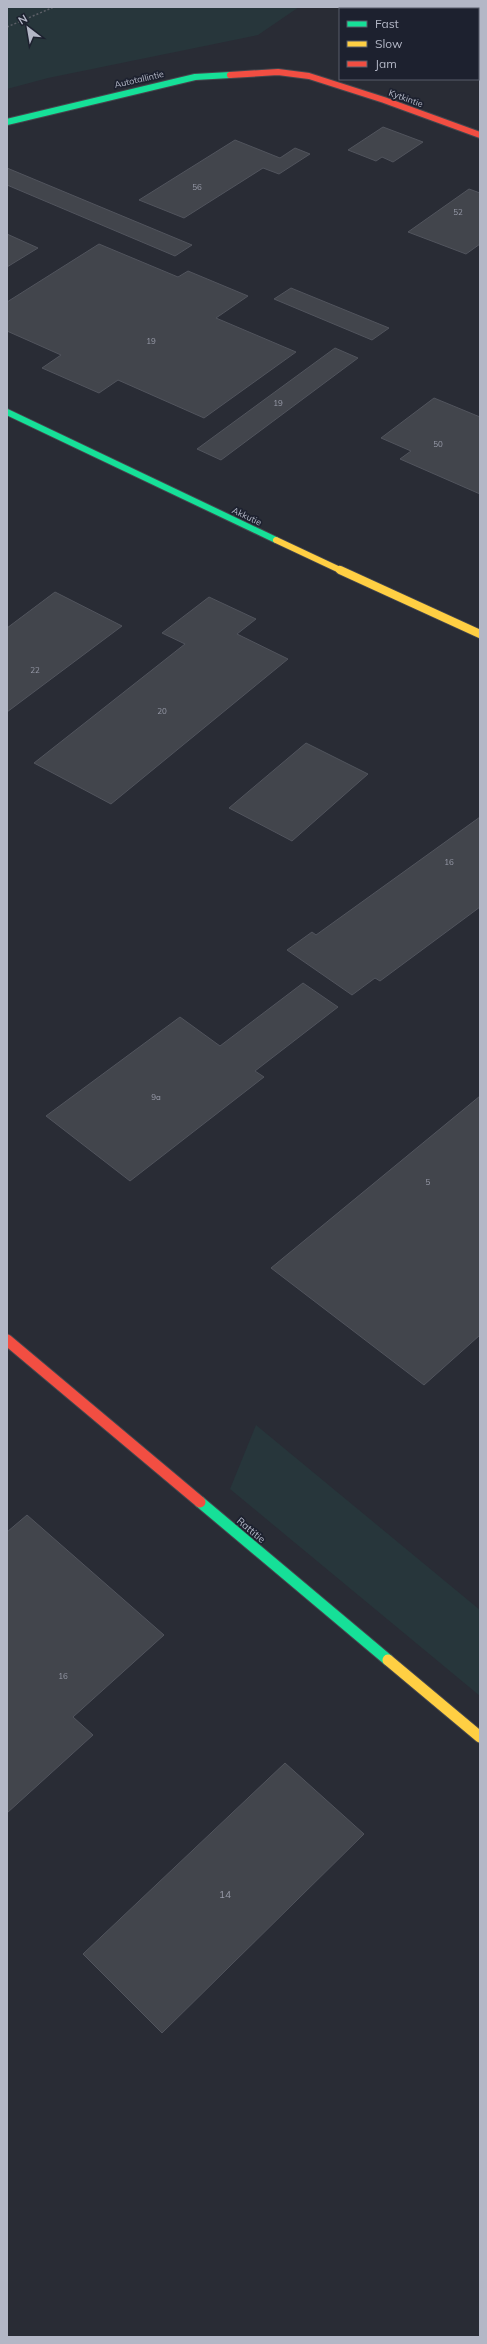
<svg xmlns="http://www.w3.org/2000/svg" width="487" height="2344" font-family="Mulish,sans-serif">
	<style>
		.green { fill: #27363b }
		.building { fill: #42454c; stroke: #51545d }
		.lines { fill: none; stroke-linecap: round; stroke-linejoin: round }
		.fast-far1-casing { stroke: #45474e; stroke-width: 8 }
		.fast-casing { stroke: #45474e; stroke-width: 13 }
		.slow-far2-casing { stroke: #45474e; stroke-width: 8 }
		.slow-far1-casing { stroke: #45474e; stroke-width: 10 }
		.slow-casing { stroke: #45474e; stroke-width: 13 }
		.jam-far1-casing { stroke: #45474e; stroke-width: 8 }
		.jam-casing { stroke: #45474e; stroke-width: 13 }
		.path { stroke: #5c5f67; stroke-width: 1.5; stroke-dasharray: 2 2; stroke-linecap: butt }
		.fast-far1 { stroke: #16e098; stroke-width: 6 }
		.fast { stroke: #16e098; stroke-width: 11 }
		.slow-far2 { stroke: #ffcf43; stroke-width: 6 }
		.slow-far1 { stroke: #ffcf43; stroke-width: 8 }
		.slow { stroke: #ffcf43; stroke-width: 11 }
		.jam-far1 { stroke: #f24e42; stroke-width: 6 }
		.jam { stroke: #f24e42; stroke-width: 11 }
		.labels { text-anchor: middle; dominant-baseline: central; stroke-width: 3.5; stroke-linejoin: round; paint-order: stroke }
		.number-label { font-size: 8px; fill: #979aa8 }
		.far-street-label { font-size: 9px; fill: #b3b7c6; stroke: #1d212f }
		.street-label { font-size: 10px; fill: #b3b7c6; stroke: #1d212f }
		.near-number-label { font-size: 10px; fill: #979aa8 }
	</style>
	<rect width="100%" height="100%" fill="#292c35"/>
	<g class="green">
		<path d="M7 7H299L258 35 48 78 7 89Z"/>
		<path d="M256 1425 480 1610V1696L230 1489Z"/>
	</g>
	<g class="building">
		<path d="M383 127 423 142 393 162 382 157 376 161 348 150Z"/>
		<path d="M235 140 280 158 295 148 310 154 279 174 263 168 184 218 139 200Z"/>
		<path d="M7 168 192 245 175 256 7 185Z"/>
		<path d="M469 189 480 193V244L466 254 408 232Z"/>
		<path d="M7 234 38 248 7 267Z"/>
		<path d="M99 244 178 277 188 271 248 296 216 318 296 352 204 418 118 380 99 393 42 368 61 355 7 331V302Z"/>
		<path d="M291 288 389 328 372 340 274 299Z"/>
		<path d="M335 348 358 358 221 460 197 449Z"/>
		<path d="M434 398 480 417V494L400 459 411 451 381 438Z"/>
		<path d="M55 592 122 626 7 712V628Z"/>
		<path d="M209 597 256 619 237 634 288 659 111 804 34 763 185 644 162 633Z"/>
		<path d="M306 743 368 774 292 841 229 808Z"/>
		<path d="M480 817V907L380 981 375 978 352 995 287 950 312 932 316 935Z"/>
		<path d="M303 983 338 1007 255 1071 264 1077 130 1181 46 1116 180 1017 220 1046Z"/>
		<path d="M480 1096V1335L424 1385 271 1268Z"/>
		<path d="M27 1515 164 1635 73 1717 93 1735 7 1813V1532Z"/>
		<path d="M285 1763 364 1834 162 2033 83 1954Z"/>
	</g>
	<g class="lines">
		<g class="fast-far1-casing">
			<g id="fast-far1">
				<path d="M7 122 195 77 230 75"/>
				<path d="M7 412 276 540"/>
			</g>
		</g>
		<g class="fast-casing">
			<path id="fast" d="M200 1502 388 1660"/>
		</g>
		<g class="slow-far2-casing">
			<path id="slow-far2" d="M276 540 342 571"/>
		</g>
		<g class="slow-far1-casing">
			<path id="slow-far1" d="M340 570 480 634"/>
		</g>
		<g class="slow-casing">
			<path id="slow" d="M388 1660 480 1737"/>
		</g>
		<g class="jam-far1-casing">
			<path id="jam-far1" d="M230 75 278 72 309 76 384 100 480 135"/>
		</g>
		<g class="jam-casing">
			<path id="jam" d="M7 1340 200 1502"/>
		</g>
		<path class="path" d="M7 27 54 7"/>
		<use href="#fast-far1" class="fast-far1"/>
		<use href="#fast" class="fast"/>
		<use href="#slow-far2" class="slow-far2"/>
		<use href="#slow-far1" class="slow-far1"/>
		<use href="#slow" class="slow"/>
		<use href="#jam-far1" class="jam-far1"/>
		<use href="#jam" class="jam"/>
	</g>
	<g class="labels">
		<g class="number-label">
			<text x="197" y="187">56</text>
			<text x="458" y="212">52</text>
			<text x="151" y="341">19</text>
			<text x="278" y="403">19</text>
			<text x="438" y="444">50</text>
			<text x="35" y="670">22</text>
			<text x="162" y="711">20</text>
			<text x="449" y="862">16</text>
			<text x="156" y="1097">9a</text>
			<text x="428" y="1182">5</text>
			<text x="63" y="1676">16</text>
		</g>
		<g class="far-street-label">
			<text transform="translate(139 79) rotate(-13)">Autotallintie</text>
			<text transform="translate(406 98) rotate(20)">Kytkintie</text>
			<text transform="translate(247 516) rotate(25)">Akkutie</text>
		</g>
		<g class="street-label">
			<text transform="translate(251 1530) rotate(40)">Rattitie</text>
		</g>
		<g class="near-number-label">
			<text x="225" y="1894">14</text>
		</g>
	</g>
	<rect width="487" height="2344" fill="none" stroke="#b3b7c6" stroke-width="16"/>
	<rect x="339" y="8" width="140" height="72" fill="#1d212f" stroke="#595d6b"/>
	<rect x="347" y="21" width="20" height="6" fill="#16e098" stroke="#595d6b"/>
	<text x="375" y="28" font-size="12" fill="#b3b7c6">Fast</text>
	<rect x="347" y="41" width="20" height="6" fill="#ffcf43" stroke="#595d6b"/>
	<text x="375" y="48" font-size="12" fill="#b3b7c6">Slow</text>
	<rect x="347" y="61" width="20" height="6" fill="#f24e42" stroke="#595d6b"/>
	<text x="375" y="68" font-size="12" fill="#b3b7c6">Jam</text>
	<g transform="translate(28 28) rotate(329)" stroke="#1d212f" stroke-width="3" paint-order="stroke">
	<path d="M0-3L7 15L0 10L-7 15Z" fill="#b3b7c6"/>
	<text y="-6" font-size="11" font-weight="bold" text-anchor="middle" fill="#b3b7c6">N</text>
	</g>
</svg>
